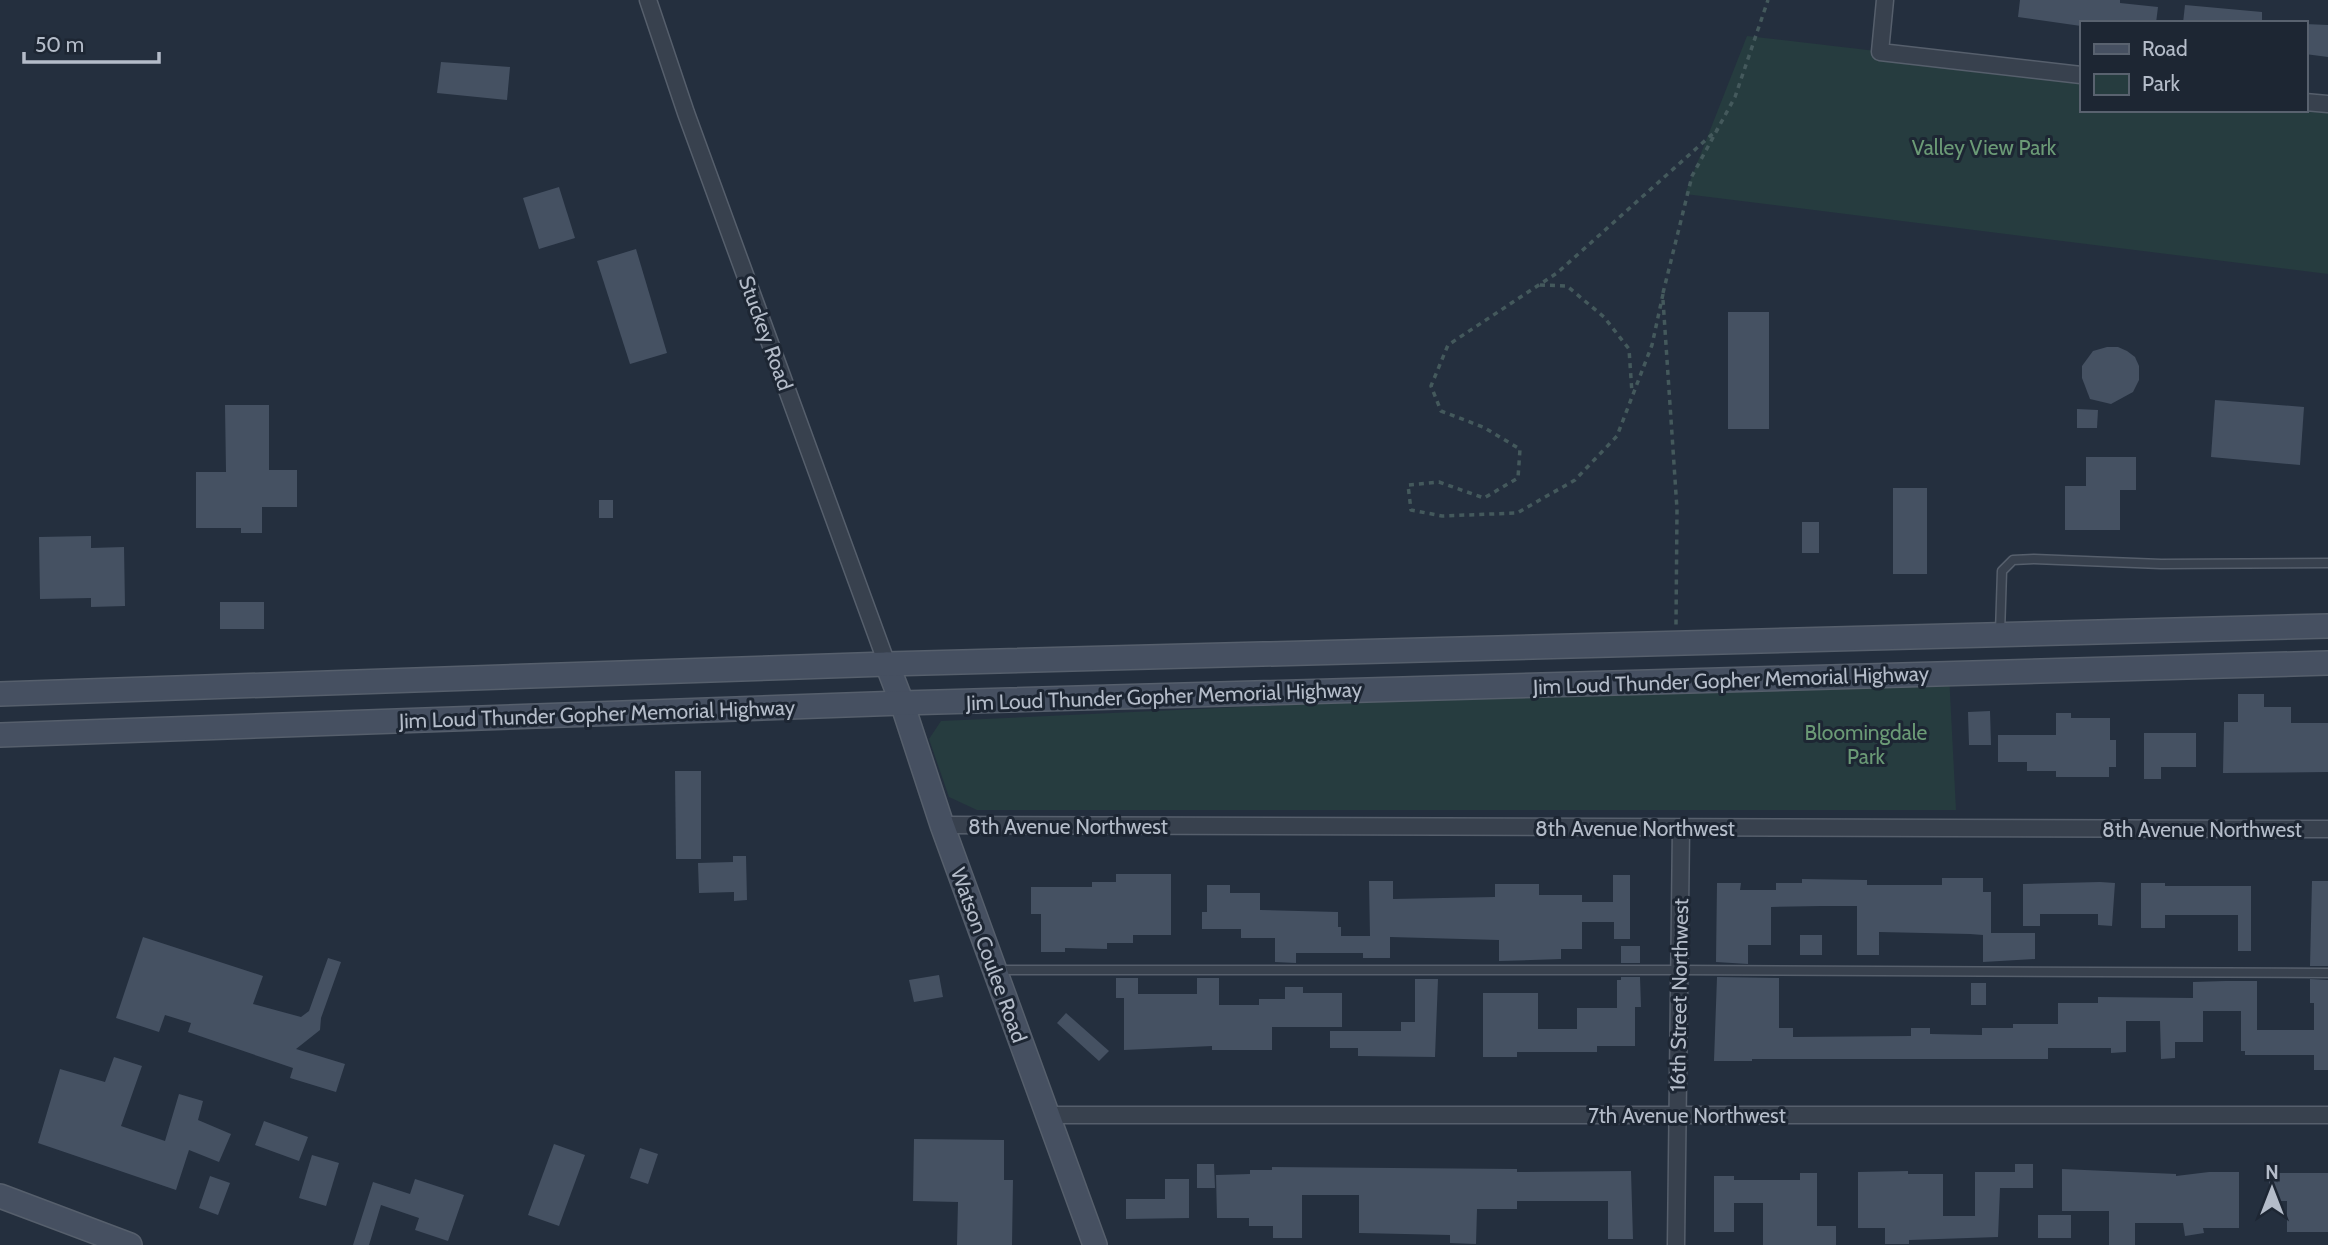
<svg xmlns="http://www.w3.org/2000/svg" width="2328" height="1245" font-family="Cabin,sans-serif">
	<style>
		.green { fill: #263c3f }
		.building { fill: #455162 }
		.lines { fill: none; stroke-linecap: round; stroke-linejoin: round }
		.service-casing { stroke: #565f6c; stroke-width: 11 }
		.minor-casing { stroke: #565f6c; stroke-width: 19 }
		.secondary-casing { stroke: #565f6c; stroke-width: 26 }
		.path { stroke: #44595c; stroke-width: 3.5; stroke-dasharray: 5 5; stroke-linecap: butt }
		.service { stroke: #38414e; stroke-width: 8 }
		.minor { stroke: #38414e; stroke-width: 16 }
		.secondary { stroke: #465061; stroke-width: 23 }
		.labels { text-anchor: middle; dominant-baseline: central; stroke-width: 6; stroke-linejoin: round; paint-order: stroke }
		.park-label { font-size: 21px; fill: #6b9a76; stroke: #1d2633 }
		.street-label { font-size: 21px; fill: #b4bcc9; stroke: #1d2633 }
	</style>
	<rect width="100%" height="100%" fill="#242f3e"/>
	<g class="green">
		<path d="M1747 36 2081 75V110H2305V101L2328 104V274L1685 194Z"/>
		<path d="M1949 674 1956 810H977L949 797 929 739 941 721Z"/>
	</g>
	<g class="building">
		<path d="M2020 0H2120V3L2158 7 2156 23H2081V26L2018 17Z"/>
		<path d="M2185 5 2262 12V23H2183Z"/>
		<path d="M2305 24 2328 25V57L2305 54Z"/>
		<path d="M441 62 510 67 507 100 437 93Z"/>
		<path d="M559 187 575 238 539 249 523 198Z"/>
		<path d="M636 249 667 353 630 364 597 261Z"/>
		<rect x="1728" y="312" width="41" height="117"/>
		<path d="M2107 347H2118L2127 351 2135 357 2139 366V380L2133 392 2111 404 2090 399 2082 378V366L2093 351Z"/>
		<path d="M2215 400 2304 407 2300 465 2211 457Z"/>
		<path d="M225 405H269V470H297V507H262V533H241V528H196V472H226Z"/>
		<path d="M2077 409 2098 410 2097 428H2077Z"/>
		<path d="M2086 457H2136V490H2120V530H2065V486H2086Z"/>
		<rect x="1893" y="488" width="34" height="86"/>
		<rect x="599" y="500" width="14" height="18"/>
		<rect x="1802" y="522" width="17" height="31"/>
		<path d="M91 536V548L124 547 125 606 91 607V598L40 599 39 537Z"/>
		<rect x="220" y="602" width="44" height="27"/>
		<path d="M2238 694H2264V707H2291V723H2328V772L2223 773 2224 722H2238Z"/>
		<path d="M1990 711 1991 745H1969L1968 712Z"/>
		<path d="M2056 713H2071V718H2110V740H2116V767H2109V777H2056V771H2027V762H1998V735H2056Z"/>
		<path d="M2144 733H2196V767H2161V779H2144Z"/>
		<path d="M675 771H701V859H676Z"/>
		<path d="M733 856H746L747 900 734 901V892L699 893 698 863 733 862Z"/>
		<path d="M1116 874H1171V935H1133V943H1107V949L1065 948V952H1041V914H1031V887H1092V882H1116Z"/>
		<path d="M1613 875H1630V939H1614V922H1582V949H1561V959L1499 961V940L1390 937V958H1363V953H1296V963L1275 962V938H1241V929H1202V912H1207V885H1230V893H1260V910L1338 912V927H1341V936H1370L1369 881H1393V899L1495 897V884H1539V895H1582V902H1613Z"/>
		<path d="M1942 878H1983V892H1991V933H2035V959L1983 962V935L1970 934 1879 932V955H1857V906H1821L1771 907V945H1748V964L1716 962 1717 883H1741L1740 890H1776V883H1802V879L1867 880V885H1942Z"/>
		<path d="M2312 881H2328V966H2310Z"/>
		<path d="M2100 882 2115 883 2112 926 2098 925V914H2040V926H2023V884Z"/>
		<path d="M2141 883H2165V886H2251V951H2238V915H2165V928H2141Z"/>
		<rect x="1800" y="935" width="22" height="20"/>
		<path d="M143 937 263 976 253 1004 301 1017 309 1011 328 958 341 962 321 1018 320 1030 296 1049 345 1064 336 1092 290 1078 293 1068 188 1032 191 1023 165 1015 159 1032 116 1018Z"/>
		<rect x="1621" y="946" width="19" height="17"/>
		<path d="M939 975 943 997 914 1002 909 980Z"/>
		<path d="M1621 977H1640L1641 1007H1635V1046H1597V1052H1517V1057H1483V993H1538V1029H1577V1008H1617V980H1621Z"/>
		<path d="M1717 977 1779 978V1028H1793V1037L1911 1036V1028H1930V1034L1982 1035V1028H2013V1024H2058V1003H2098V997L2193 998V982L2225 981H2257V1030H2314V1003H2310V979L2328 980V1070H2314V1055H2245V1051H2241V1011H2203V1042H2175V1058L2161 1059 2160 1021H2126V1052L2111 1053V1048H2048V1059H1752V1061H1714Z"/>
		<path d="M1116 978H1138V994H1197V978H1219V1005H1259V999H1285V987H1303V993H1342V1027H1272V1050H1212V1046L1124 1050V998H1116Z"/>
		<path d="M1415 979H1438L1435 1057 1358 1056V1048H1330V1031H1401V1022H1415Z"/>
		<rect x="1971" y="983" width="15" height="22"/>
		<path d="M1066 1013 1109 1051 1099 1061 1057 1023Z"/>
		<path d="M114 1057 142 1066 121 1126 165 1141 179 1094 203 1101 198 1120 231 1134 219 1162 189 1150 176 1190 38 1143 60 1069 105 1082Z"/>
		<path d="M264 1121 308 1137 299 1161 255 1145Z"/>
		<path d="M914 1139 1004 1140V1180H1013L1012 1245H957L958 1202 913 1201Z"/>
		<path d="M554 1144 585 1155 559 1226 528 1215Z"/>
		<path d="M640 1148 658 1154 648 1184 630 1178Z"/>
		<path d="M312 1155 339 1163 326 1206 299 1198Z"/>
		<path d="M1197 1164H1214L1215 1188H1197Z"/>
		<path d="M2015 1164H2033V1188H2000L1998 1237 1909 1240V1244H1885V1228H1858V1172L1908 1171V1174H1943V1216H1975V1172H2015Z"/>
		<path d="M1272 1167 1517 1169V1172L1631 1171 1633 1239H1608V1201H1517V1209H1477L1476 1244 1450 1243V1235L1359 1233V1195H1302V1238H1273V1226H1249V1218H1217L1216 1175 1250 1174V1170H1272Z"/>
		<path d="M2062 1169 2176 1174V1176L2209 1172H2239V1228H2203L2204 1233 2185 1236 2183 1223H2135V1245H2109V1211H2062Z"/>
		<path d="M1800 1173H1817V1226H1836V1245H1763V1203H1734V1232H1714V1176H1734V1180H1800Z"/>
		<path d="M2269 1173H2328V1232H2287V1201H2269Z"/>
		<path d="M210 1176 230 1183 218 1215 199 1208Z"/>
		<path d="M415 1179 464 1195 448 1241 415 1230 419 1218 381 1205 369 1245H353L373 1182 410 1194Z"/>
		<path d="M1165 1179H1189V1218L1126 1219V1199H1165Z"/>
		<rect x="2038" y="1215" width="33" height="23"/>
	</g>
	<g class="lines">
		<g class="service-casing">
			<g id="service">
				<path d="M2000 633 2002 571 2013 560 2034 559 2161 564 2328 563"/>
				<path d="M997 970H1680L2328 973"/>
			</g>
		</g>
		<g class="minor-casing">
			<g id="minor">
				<path d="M648 0 686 113 887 664"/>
				<path d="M1885 0 1880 52 2081 75"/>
				<path d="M2305 102 2328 104"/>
				<path d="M942 825 2328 829"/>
				<path d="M1047 1115H2328"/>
				<path d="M1676 1245 1681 828"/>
			</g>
		</g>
		<g class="secondary-casing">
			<g id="secondary">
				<path d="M887 664 902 703 942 825 1095 1245"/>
				<path d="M0 694 887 664 2328 626"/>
				<path d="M0 735 902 703 2328 663"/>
				<path d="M0 1196 130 1245"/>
			</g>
		</g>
		<g class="path">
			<path d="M1540 285 1567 286 1604 317 1629 349 1632 393"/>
			<path d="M1663 293 1692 176 1735 97 1768 0"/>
			<path d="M1663 294 1652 345 1617 436 1575 480 1517 513 1442 516 1411 510 1408 485 1439 482 1484 498 1518 478 1520 449 1483 427 1441 411 1431 386 1448 345 1557 273 1718 129"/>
			<path d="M1663 300 1677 509 1676 625"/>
		</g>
		<use href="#service" class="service"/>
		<use href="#minor" class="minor"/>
		<use href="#secondary" class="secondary"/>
	</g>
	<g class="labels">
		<g class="park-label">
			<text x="1984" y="147">Valley View Park</text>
			<text x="1866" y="732">Bloomingdale<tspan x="1866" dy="24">Park</tspan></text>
		</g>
		<g class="street-label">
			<text transform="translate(766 333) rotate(70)">Stuckey Road</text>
			<text transform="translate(1731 680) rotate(-2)">Jim Loud Thunder Gopher Memorial Highway</text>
			<text transform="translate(1164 696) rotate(-2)">Jim Loud Thunder Gopher Memorial Highway</text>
			<text transform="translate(597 714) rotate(-2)">Jim Loud Thunder Gopher Memorial Highway</text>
			<text x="1068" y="826">8th Avenue Northwest</text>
			<text x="1635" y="828">8th Avenue Northwest</text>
			<text x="2202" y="829">8th Avenue Northwest</text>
			<text transform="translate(989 955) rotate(70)">Watson Coulee Road</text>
			<text transform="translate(1679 995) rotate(-89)">16th Street Northwest</text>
			<text x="1687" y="1115">7th Avenue Northwest</text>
		</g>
	</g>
	<rect x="2080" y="21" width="228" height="91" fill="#1d2633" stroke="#59626f" stroke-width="2"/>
	<rect x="2094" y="44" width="35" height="10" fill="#465061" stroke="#59626f" stroke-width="2"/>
	<text x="2142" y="56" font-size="21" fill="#b4bcc9">Road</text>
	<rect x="2094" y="74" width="35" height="21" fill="#263c3f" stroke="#59626f" stroke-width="2"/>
	<text x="2142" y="91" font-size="21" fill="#b4bcc9">Park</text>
	<g transform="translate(2272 1189)" stroke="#1d2633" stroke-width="5" paint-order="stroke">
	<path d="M0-5L12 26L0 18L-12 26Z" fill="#b4bcc9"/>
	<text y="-10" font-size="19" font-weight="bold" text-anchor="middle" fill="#b4bcc9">N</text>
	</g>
	<path d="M24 52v10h135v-10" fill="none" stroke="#b4bcc9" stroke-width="3.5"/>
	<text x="35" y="52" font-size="21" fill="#b4bcc9" stroke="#1d2633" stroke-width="5" paint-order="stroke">50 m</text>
</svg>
